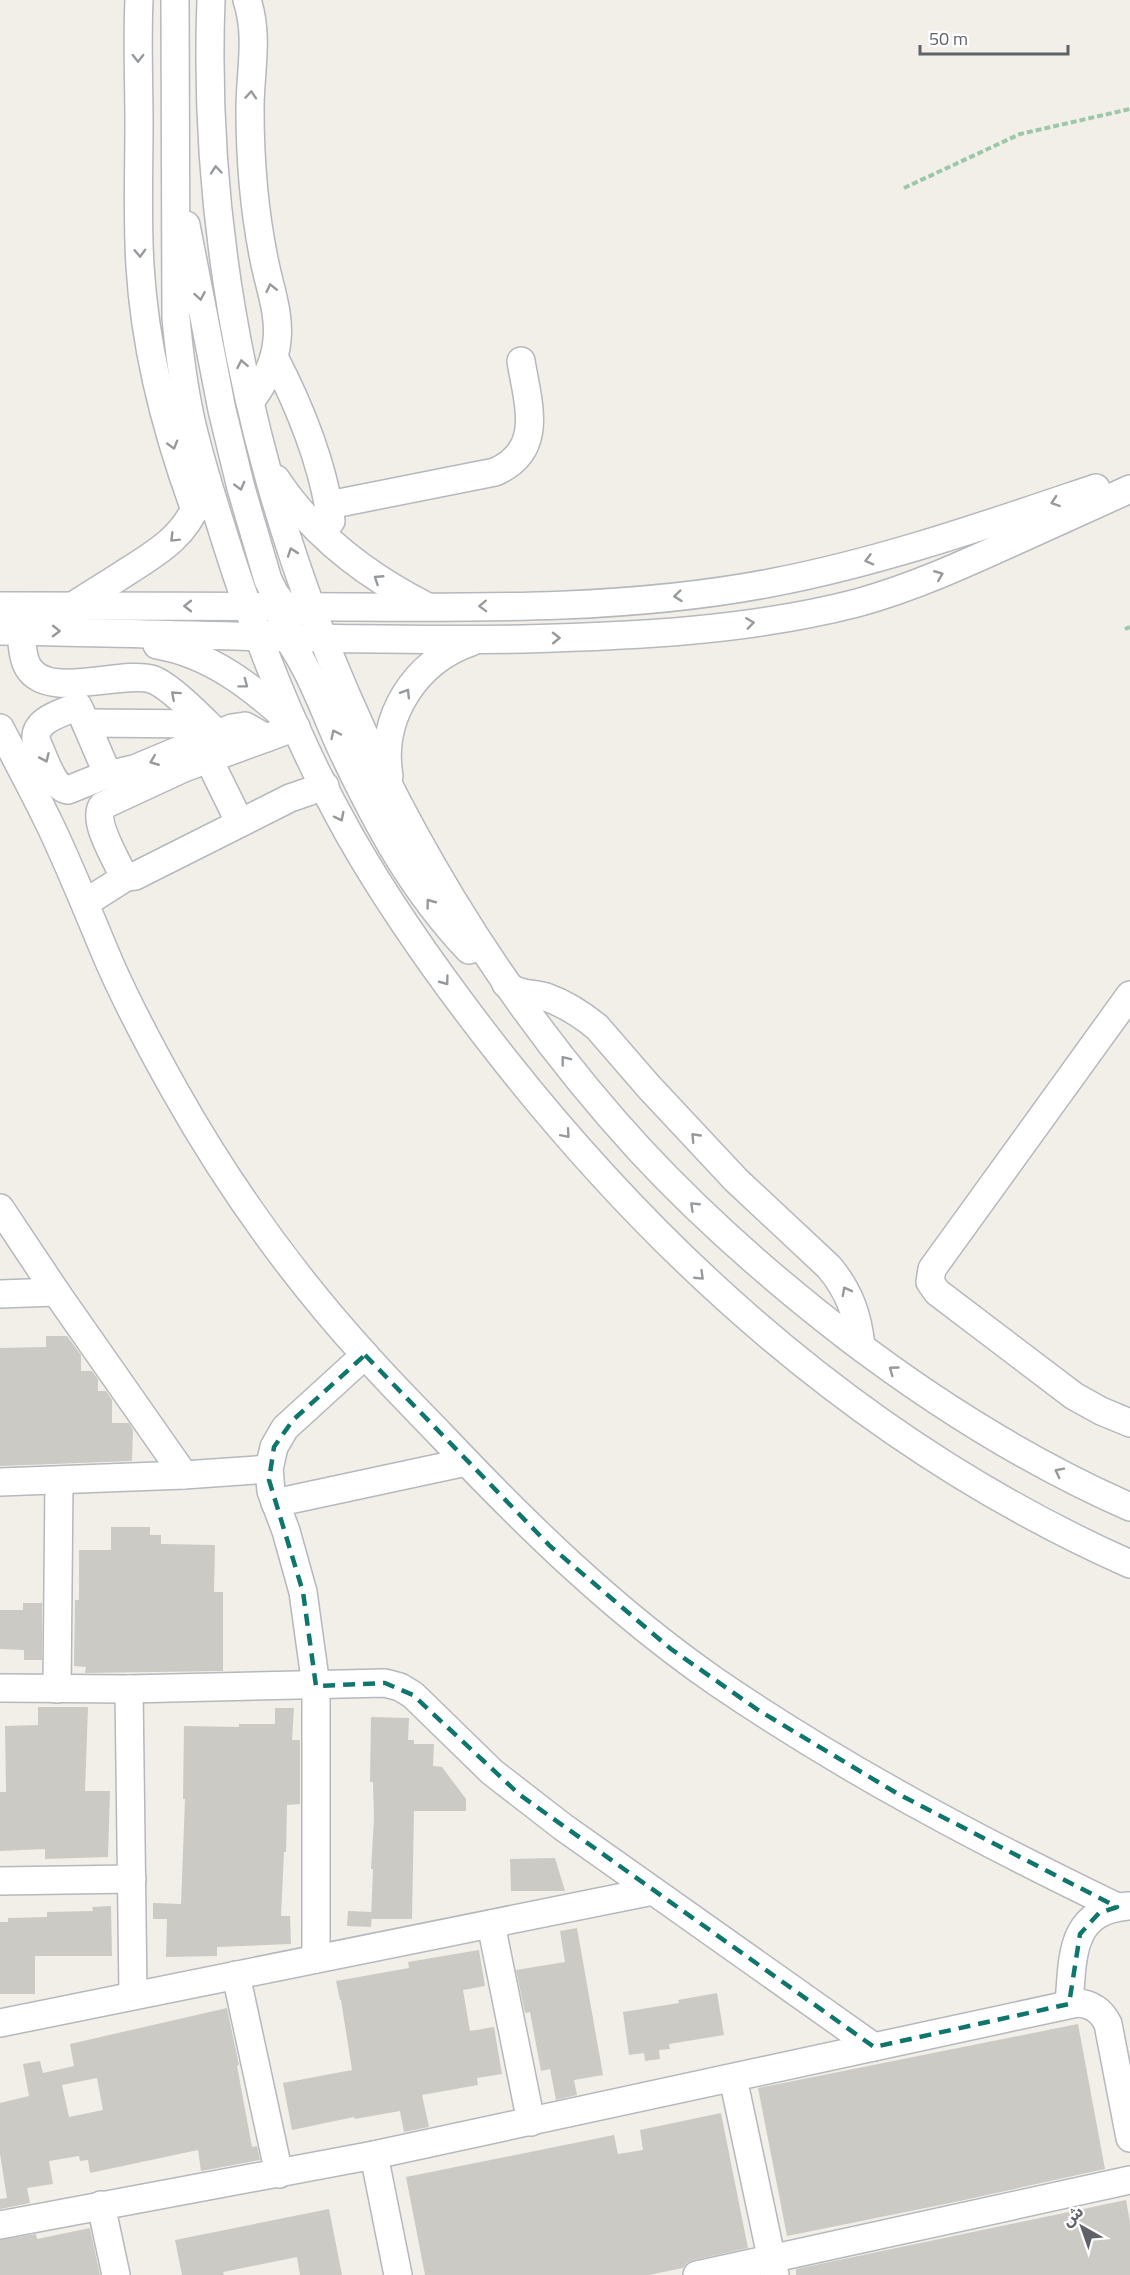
<svg xmlns="http://www.w3.org/2000/svg" width="1130" height="2275" font-family="'Titillium Web','Noto Sans Arabic',sans-serif">
	<style>
		.building { fill: #cccac5; fill-rule: evenodd }
		.lines { fill: none; stroke-linecap: round; stroke-linejoin: round }
		.minor-casing { stroke: #b5b8bc; stroke-width: 30 }
		.path { stroke: #9cc7a9; stroke-width: 4; stroke-dasharray: 6 3; stroke-linecap: butt }
		.minor { stroke: #fff; stroke-width: 27 }
		.oneway { stroke: #979a9d }
		.marked { fill: none; stroke: #0f766e; stroke-width: 4.5; stroke-dasharray: 12 8; stroke-linejoin: round }
	</style>
	<rect width="100%" height="100%" fill="#f1efe8"/>
	<g class="building">
		<path d="M46 1336H67L81 1355V1371H92L98 1379V1391H106L112 1400V1423H129L133 1430 132 1461 0 1466V1348L46 1347Z"/>
		<path d="M111 1527H150V1535H161V1544L215 1545 214 1592H223V1671L85 1673 86 1667 74 1666 75 1600H79V1550H111Z"/>
		<path d="M23 1603H42V1660H24V1650L0 1649V1610H23Z"/>
		<path d="M38 1707H88L85 1791H110L108 1857 45 1859V1849L0 1851V1792H6L5 1726 38 1725Z"/>
		<path d="M275 1708H294L292 1740H300V1804L287 1805 286 1852H284L281 1916H290L291 1944 217 1947V1956L166 1957 167 1919H153V1903L181 1904 185 1799H183L184 1726 239 1727V1724H275Z"/>
		<path d="M371 1717 409 1718 408 1740H414V1744H434L433 1766 442 1767 466 1799V1811H414L412 1919H371L373 1869H371L374 1819 373 1782H370Z"/>
		<path d="M555 1858 565 1891H511L510 1859Z"/>
		<path d="M111 1906 112 1956H35V1994H0V1922H8V1918L47 1917V1912L93 1911 92 1907Z"/>
		<path d="M348 1911 372 1912 371 1927 347 1926Z"/>
		<path d="M577 1928 603 2075 574 2080 577 2095 556 2100 550 2069 541 2071 530 2012 525 2013 516 1970 565 1962 560 1931Z"/>
		<path d="M479 1950 485 1986 463 1990 470 2031 494 2027 502 2074 477 2078 478 2085 422 2095 429 2127 404 2132 400 2111 355 2119 354 2117 292 2130 283 2083 352 2070 341 2000H340L336 1981 409 1968 408 1962Z"/>
		<path d="M717 1993 724 2035 669 2044 670 2049 659 2050 660 2059 645 2061 644 2053 629 2055 623 2012 679 2003 678 2000Z"/>
		<path d="M227 2008 239 2065 237 2066 252 2147 257 2146 260 2160 201 2171 198 2150 90 2173 88 2160 80 2161 79 2156 49 2161 53 2184 27 2188 30 2203 0 2209V2199L7 2198 0 2154V2103L29 2096 23 2064 40 2061 43 2073 74 2066 70 2044ZM97 2078 103 2110 69 2117 62 2085Z"/>
		<path d="M1078 2024 1105 2169 955 2202 787 2236 758 2088Z"/>
		<path d="M721 2113 748 2248 694 2260 687 2263 683 2268 649 2275H425L406 2177 614 2135 618 2154 643 2150 640 2130Z"/>
		<path d="M1126 2200 1130 2222V2275H796V2269Z"/>
		<path d="M329 2209 342 2275H300L297 2257 223 2272 224 2275H182L175 2240Z"/>
		<path d="M90 2228 100 2275H0V2240L36 2234 37 2239Z"/>
	</g>
	<g class="lines">
		<g class="minor-casing">
			<g id="minor">
				<path d="M139 0C137 41 139 82 139 124 139 171 137 218 140 266 145 350 166 431 195 510"/>
				<path d="M175 0 176 318C179 351 183 383 190 416 199 458 213 500 226 542 258 643 298 744 350 836 395 915 448 988 504 1059 674 1274 878 1452 1130 1564"/>
				<path d="M211 0C195 415 360 845 640 1150 704 1219 775 1281 849 1338 936 1404 1030 1463 1130 1507"/>
				<path d="M247 0C259 36 250 72 250 109 250 159 254 210 264 259 269 286 280 313 277 340 275 364 264 383 250 402"/>
				<path d="M186 225 222 410 241 488 268 580 275 594 292 616"/>
				<path d="M274 357C301 409 323 463 331 521"/>
				<path d="M276 479C313 535 367 576 426 606"/>
				<path d="M329 505 495 472C545 450 528 404 521 361"/>
				<path d="M0 606C117 606 235 606 352 607 489 608 635 609 770 583 881 562 989 524 1096 488"/>
				<path d="M73 606C91 594 110 583 128 571 160 551 189 533 200 495"/>
				<path d="M279 628C306 657 325 713 342 750 377 824 412 890 469 950"/>
				<path d="M0 631C174 633 348 642 523 639 634 636 748 631 857 603 915 587 969 562 1024 537 1059 521 1095 505 1130 489"/>
				<path d="M21 631C22 641 22 653 26 663 42 703 119 670 151 679 169 684 203 720 218 734"/>
				<path d="M157 645C211 654 253 688 293 724"/>
				<path d="M78 706C63 713 34 719 36 740 43 754 52 788 68 790L103 776 134 769 232 728 245 726 266 738"/>
				<path d="M80 710 108 775"/>
				<path d="M86 723 207 724"/>
				<path d="M296 727 184 768 102 806C93 822 114 855 121 871L126 877 135 876 290 798 325 786"/>
				<path d="M0 728C17 760 34 792 50 825 72 871 90 917 110 964 129 1007 152 1050 175 1091 228 1185 293 1276 366 1356 390 1383 416 1409 441 1435 526 1525 613 1610 715 1681 842 1768 978 1840 1117 1907"/>
				<path d="M208 758 240 823"/>
				<path d="M389 776C379 717 416 661 471 642"/>
				<path d="M85 903 126 877"/>
				<path d="M506 984C517 995 532 993 546 997 566 1004 581 1014 597 1027L649 1087 736 1180 829 1267C849 1291 858 1315 861 1347"/>
				<path d="M1130 995 932 1269 930 1282 937 1292 1074 1396 1101 1411 1130 1423"/>
				<path d="M0 1208 56 1292 184 1475"/>
				<path d="M0 1294 56 1292"/>
				<path d="M0 1482 184 1475 269 1469"/>
				<path d="M275 1503 466 1462"/>
				<path d="M0 1688 129 1689 385 1683 400 1687 413 1695 492 1772 563 1827 874 2047"/>
				<path d="M57 1689 59 1481"/>
				<path d="M129 1689 133 1994"/>
				<path d="M0 1881 132 1879"/>
				<path d="M491 1924 531 2122"/>
				<path d="M316 1959V1686L303 1592 286 1531 271 1491 269 1469 274 1447 285 1428 365 1355"/>
				<path d="M236 1975 279 2174"/>
				<path d="M1069 2004C1073 1958 1069 1911 1128 1906"/>
				<path d="M0 2023 653 1891"/>
				<path d="M733 2078 775 2275"/>
				<path d="M374 2155 398 2275"/>
				<path d="M101 2205 116 2275"/>
				<path d="M0 2225 374 2155 1077 2003C1092 2004 1101 2010 1108 2024L1130 2138"/>
				<path d="M697 2275 1130 2180"/>
			</g>
		</g>
		<g class="path">
			<path d="M904 188 1020 134 1130 109"/>
			<path d="M1125 629 1130 627"/>
		</g>
		<use href="#minor" class="minor"/>
	</g>
	<defs><path id="oneway-chevron" d="M-2-3.5L2.5 0L-2 3.5" fill="none" stroke-width="1.6" stroke-linecap="round" stroke-linejoin="round" transform="scale(1.5)"/></defs>
	<g class="oneway">
		<use href="#oneway-chevron" transform="translate(138 58) rotate(90)"/>
		<use href="#oneway-chevron" transform="translate(251 95) rotate(-86)"/>
		<use href="#oneway-chevron" transform="translate(216 170) rotate(-95)"/>
		<use href="#oneway-chevron" transform="translate(140 253) rotate(88)"/>
		<use href="#oneway-chevron" transform="translate(271 288) rotate(-103)"/>
		<use href="#oneway-chevron" transform="translate(200 296) rotate(80)"/>
		<use href="#oneway-chevron" transform="translate(242 364) rotate(-101)"/>
		<use href="#oneway-chevron" transform="translate(173 445) rotate(74)"/>
		<use href="#oneway-chevron" transform="translate(240 486) rotate(75)"/>
		<use href="#oneway-chevron" transform="translate(1055 502) rotate(161)"/>
		<use href="#oneway-chevron" transform="translate(174 538) rotate(135)"/>
		<use href="#oneway-chevron" transform="translate(292 552) rotate(-109)"/>
		<use href="#oneway-chevron" transform="translate(869 560) rotate(165)"/>
		<use href="#oneway-chevron" transform="translate(939 575) rotate(-22)"/>
		<use href="#oneway-chevron" transform="translate(378 579) rotate(-147)"/>
		<use href="#oneway-chevron" transform="translate(678 596) rotate(174)"/>
		<use href="#oneway-chevron" transform="translate(188 606) rotate(-180)"/>
		<use href="#oneway-chevron" transform="translate(483 606) rotate(178)"/>
		<use href="#oneway-chevron" transform="translate(750 623) rotate(-8)"/>
		<use href="#oneway-chevron" transform="translate(56 631) rotate(1)"/>
		<use href="#oneway-chevron" transform="translate(556 638) rotate(-1)"/>
		<use href="#oneway-chevron" transform="translate(244 684) rotate(37)"/>
		<use href="#oneway-chevron" transform="translate(406 693) rotate(-58)"/>
		<use href="#oneway-chevron" transform="translate(175 695) rotate(-138)"/>
		<use href="#oneway-chevron" transform="translate(335 734) rotate(-115)"/>
		<use href="#oneway-chevron" transform="translate(45 758) rotate(66)"/>
		<use href="#oneway-chevron" transform="translate(154 761) rotate(158)"/>
		<use href="#oneway-chevron" transform="translate(340 817) rotate(63)"/>
		<use href="#oneway-chevron" transform="translate(430 903) rotate(-127)"/>
		<use href="#oneway-chevron" transform="translate(445 981) rotate(53)"/>
		<use href="#oneway-chevron" transform="translate(565 1060) rotate(-128)"/>
		<use href="#oneway-chevron" transform="translate(566 1134) rotate(49)"/>
		<use href="#oneway-chevron" transform="translate(695 1137) rotate(-134)"/>
		<use href="#oneway-chevron" transform="translate(694 1206) rotate(-136)"/>
		<use href="#oneway-chevron" transform="translate(700 1276) rotate(44)"/>
		<use href="#oneway-chevron" transform="translate(846 1291) rotate(-118)"/>
		<use href="#oneway-chevron" transform="translate(893 1370) rotate(-144)"/>
		<use href="#oneway-chevron" transform="translate(1059 1472) rotate(-153)"/>
	</g>
	<path class="marked" d="M365 1355 550 1546 671 1649 758 1710 898 1794 1117 1907 1099 1913 1080 1934 1069 2004 874 2047 520 1795 413 1695 385 1683 316 1686 303 1592 269 1480 274 1447 293 1420Z"/>
	<g transform="translate(1082 2227) rotate(320)" stroke="#ffffff" stroke-width="4.5" paint-order="stroke">
	<path d="M0-4.5L10 22L0 15L-10 22Z" fill="#5f6368"/>
	<text y="-9" font-size="16" font-weight="bold" text-anchor="middle" fill="#5f6368">ش</text>
	</g>
	<path d="M920 45v9h148v-9" fill="none" stroke="#5f6368" stroke-width="3"/>
	<text x="929" y="45" font-size="18" fill="#5f6368" stroke="#ffffff" stroke-width="4.5" paint-order="stroke">50 m</text>
</svg>
